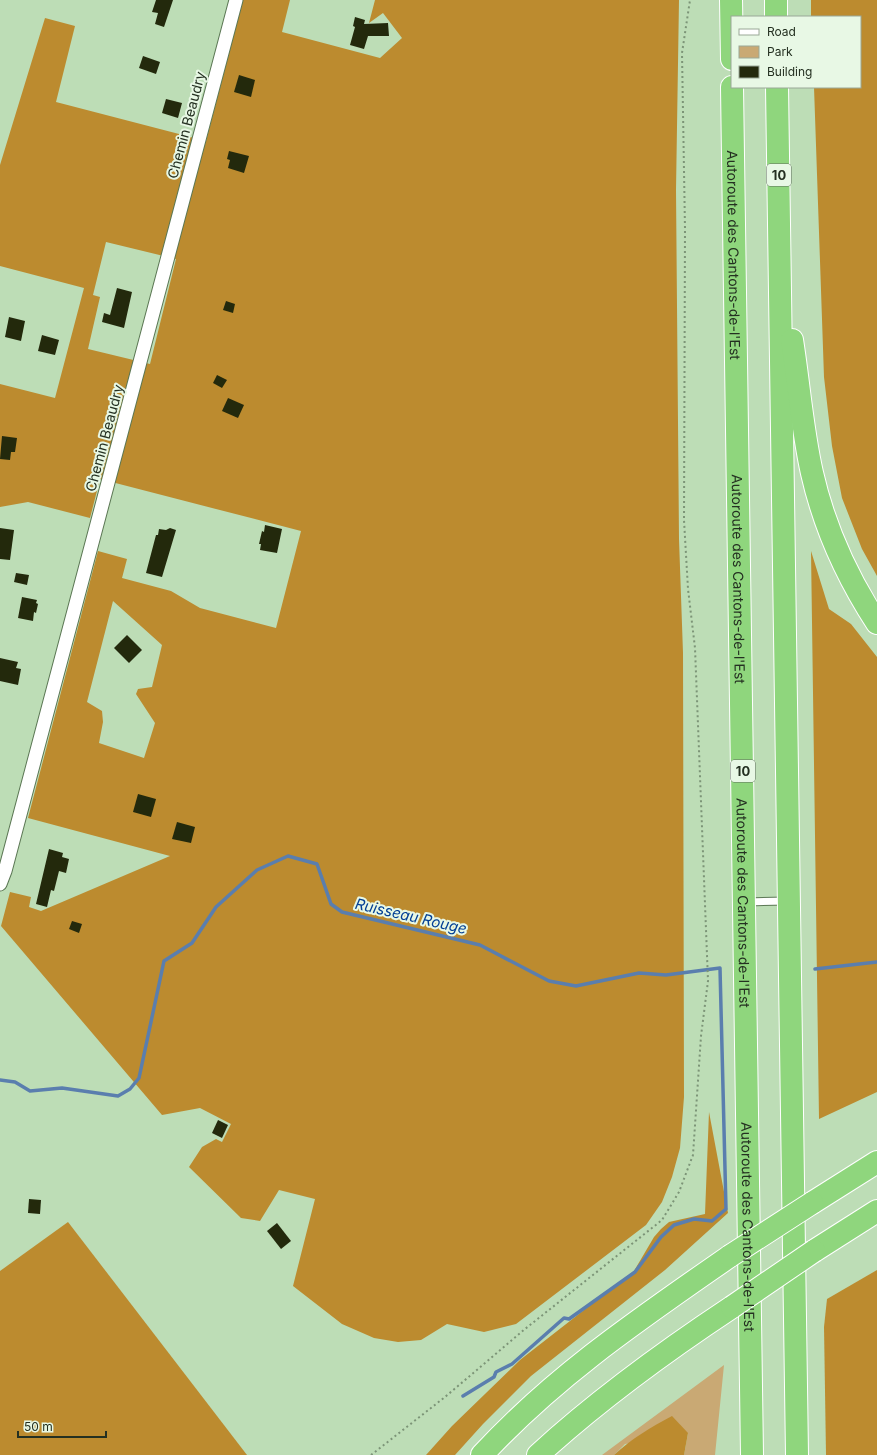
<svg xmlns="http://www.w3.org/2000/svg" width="877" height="1455" font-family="Inter,sans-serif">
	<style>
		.green { fill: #c9a974 }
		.forest { fill: #bc8b2f; fill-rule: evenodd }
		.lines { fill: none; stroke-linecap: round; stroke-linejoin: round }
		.stream { stroke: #5a7eae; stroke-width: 3.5 }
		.building { fill: #23290c }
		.lane-casing { stroke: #5b7754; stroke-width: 9 }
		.street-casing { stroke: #5b7754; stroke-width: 15 }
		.highway-casing { stroke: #fff; stroke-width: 24 }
		.path { stroke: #7c9477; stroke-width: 2; stroke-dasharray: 2 3; stroke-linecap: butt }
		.lane { stroke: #fff; stroke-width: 7 }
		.street { stroke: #fff; stroke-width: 13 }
		.highway { stroke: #8fd67d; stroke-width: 22 }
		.highway-bridge-casing { stroke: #fff; stroke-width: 24; stroke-linecap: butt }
		.highway-bridge { stroke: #8fd67d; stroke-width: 22 }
		.labels { text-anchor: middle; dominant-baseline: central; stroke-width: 4; stroke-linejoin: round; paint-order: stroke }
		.shield { fill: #e8f8e5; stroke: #5f6c5c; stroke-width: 1 }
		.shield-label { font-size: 13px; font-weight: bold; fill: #243021 }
		.street-label { font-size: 14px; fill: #243021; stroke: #e8f8e5 }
		.water-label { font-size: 15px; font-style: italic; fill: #033f94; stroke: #e8f8e5 }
	</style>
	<rect width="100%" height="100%" fill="#bdddb6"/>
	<path class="green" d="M724 1365 715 1455H684L688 1433 625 1444 614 1455H602Z"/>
	<g class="forest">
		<path d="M243 0H290L282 32 380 58 402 38 383 13 369 23 375 0H679L676 190 679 539 683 653 684 1097 680 1148 672 1177 662 1202 646 1225 516 1324 484 1332 447 1324 421 1340 398 1342 374 1338 342 1324 293 1286 315 1199 279 1190 260 1221 241 1218 189 1167 202 1147 216 1139 222 1142 231 1124 200 1108 162 1115 1 926 10 892 31 897 29 907 41 911 170 856 28 818 98 551 127 559 122 578 171 591 200 608 276 628 301 531 100 479 90 518 28 502 0 507V384L55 398 84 288 0 266V165L45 18 75 26 56 102 206 141ZM106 242 176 259 150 364 88 349 100 297 93 295ZM113 601 162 645 152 687 138 689 136 694 155 723 144 758 99 743 103 722 102 711 87 702Z"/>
		<path d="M811 0H877V576L862 549 842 498 832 446 824 377 814 87H860V17H811Z"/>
		<path d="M811 551 829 609 851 624 877 657V1092L819 1119Z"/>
		<path d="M709 1112 728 1213 665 1270 531 1376 483 1424 455 1455H426L452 1426 520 1360 634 1271 654 1237 661 1229 669 1222 705 1214Z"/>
		<path d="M68 1222 247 1455H0V1271Z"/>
		<path d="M877 1270V1455H826L824 1327 827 1299Z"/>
		<path d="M672 1416 688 1433 684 1455H614C631 1439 651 1427 672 1416Z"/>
	</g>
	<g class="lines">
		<g class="stream">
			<path d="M815 969 877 962"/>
			<path d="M0 1080 15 1082 30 1091 62 1088 118 1096 130 1089 139 1078 164 961 192 943 216 907 257 870 288 856 317 864 331 904 342 912 480 945 549 981 576 986 639 973 666 975 720 968 726 1209 712 1221 694 1219 674 1225 661 1237 635 1272 569 1319 564 1318 512 1364 496 1372 494 1377 463 1396"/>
		</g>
	</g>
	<g class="building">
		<path d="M156 0H173L164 27 155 24 158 13 152 12Z"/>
		<path d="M355 17 365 20 364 24 388 23 389 36H368L364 49 350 45 355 27 353 26Z"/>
		<path d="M143 56 160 62 156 74 139 68Z"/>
		<path d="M239 75 255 80 251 97 234 92Z"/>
		<path d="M166 99 182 103 178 118 162 113Z"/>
		<path d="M229 151 249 156 244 173 228 168 230 160 227 159Z"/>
		<path d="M117 288 132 292 124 328 102 322 104 313 110 315Z"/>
		<path d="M226 301 235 304 233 313 223 310Z"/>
		<path d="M9 317 25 321 21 341 5 337Z"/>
		<path d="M42 335 59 340 55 355 38 351Z"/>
		<path d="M217 375 227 380 222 388 213 383Z"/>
		<path d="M228 398 244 405 238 418 222 411Z"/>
		<path d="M2 436 17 438 15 452H11L10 460 0 459Z"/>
		<path d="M265 525 282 529 277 553 260 550 261 544H259L262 531 264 532Z"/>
		<path d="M0 528 14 530 10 560 0 559Z"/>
		<path d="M170 528 176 530 162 577 146 573 156 535H158L159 529 166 530Z"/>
		<path d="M16 573 29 575 27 585 14 582Z"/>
		<path d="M22 597 37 600 36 603 38 604 36 613 34 612 33 621 18 618Z"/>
		<path d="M127 635 142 650 129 663 114 648Z"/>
		<path d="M0 658 18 662 16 668 21 669 18 685 0 681Z"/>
		<path d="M138 794 156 799 151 817 133 812Z"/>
		<path d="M177 822 195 827 191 843 172 839Z"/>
		<path d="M49 849 63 853 62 857 69 859 66 873 59 871 54 891 51 890 47 907 36 904Z"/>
		<path d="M72 921 82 924 79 933 69 929Z"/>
		<path d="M218 1120 228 1125 222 1138 212 1133Z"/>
		<path d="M29 1199 41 1200 40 1214 28 1213Z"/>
		<path d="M277 1223 291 1241 281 1249 267 1231Z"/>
	</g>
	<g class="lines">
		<g class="lane-casing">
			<path id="lane" d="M747 902 786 901"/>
		</g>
		<g class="street-casing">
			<path id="street" d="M0 884 5 871 236 0"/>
		</g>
		<g class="highway-casing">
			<g id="highway">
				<path d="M731 0 732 59"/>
				<path d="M776 0V17"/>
				<path id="s1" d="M732 87 752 1455"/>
				<path d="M777 87 797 1455"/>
				<path d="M792 340C799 384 802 429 812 473 824 526 847 577 877 623"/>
				<path d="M812 1203 877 1162"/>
				<path d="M814 1251 877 1211"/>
				<path d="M482 1455C556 1375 641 1318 730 1256"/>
				<path d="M538 1455C598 1400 664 1352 732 1307"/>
			</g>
		</g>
		<path class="path" d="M371 1455 445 1397 525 1329 662 1220 679 1192 693 1155 701 1036 708 981 695 648 688 589 684 520 685 229 682 53 690 0"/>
		<use href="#lane" class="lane"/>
		<use href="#street" class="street"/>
		<use href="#highway" class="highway"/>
		<g class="highway-bridge-casing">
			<g id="highway-bridge">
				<path d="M730 1256 812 1203"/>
				<path d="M732 1307 814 1251"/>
			</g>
		</g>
		<use href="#highway-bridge" class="highway-bridge"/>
	</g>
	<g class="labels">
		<g class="shield">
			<rect x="767" y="164" width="24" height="22" rx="3"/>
			<rect x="731" y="760" width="24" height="22" rx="3"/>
		</g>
		<g class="shield-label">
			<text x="779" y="175">10</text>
			<text x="743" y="771">10</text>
		</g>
		<g class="street-label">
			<text transform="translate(186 125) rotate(-75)">Chemin Beaudry</text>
			<text stroke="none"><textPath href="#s1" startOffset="168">Autoroute des Cantons-de-l'Est</textPath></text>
			<text transform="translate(104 438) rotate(-75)">Chemin Beaudry</text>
			<text stroke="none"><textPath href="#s1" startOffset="492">Autoroute des Cantons-de-l'Est</textPath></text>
			<text stroke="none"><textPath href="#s1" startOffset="816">Autoroute des Cantons-de-l'Est</textPath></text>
			<text stroke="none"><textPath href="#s1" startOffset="1140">Autoroute des Cantons-de-l'Est</textPath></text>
		</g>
		<g class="water-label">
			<text transform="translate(411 916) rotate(13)">Ruisseau Rouge</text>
		</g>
	</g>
	<rect x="731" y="16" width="130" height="72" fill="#e8f8e5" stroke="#9aa897"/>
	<rect x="739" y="29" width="20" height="6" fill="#ffffff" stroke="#9aa897"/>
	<text x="767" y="36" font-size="12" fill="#243021">Road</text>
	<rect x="739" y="46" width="20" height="12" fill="#c9a974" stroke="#9aa897"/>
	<text x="767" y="56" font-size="12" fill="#243021">Park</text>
	<rect x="739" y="66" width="20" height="12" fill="#23290c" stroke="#9aa897"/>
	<text x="767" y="76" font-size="12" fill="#243021">Building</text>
	<path d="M18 1431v6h88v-6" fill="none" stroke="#243021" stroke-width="2"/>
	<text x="24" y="1431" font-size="12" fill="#243021" stroke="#e8f8e5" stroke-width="3" paint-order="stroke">50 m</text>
</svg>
